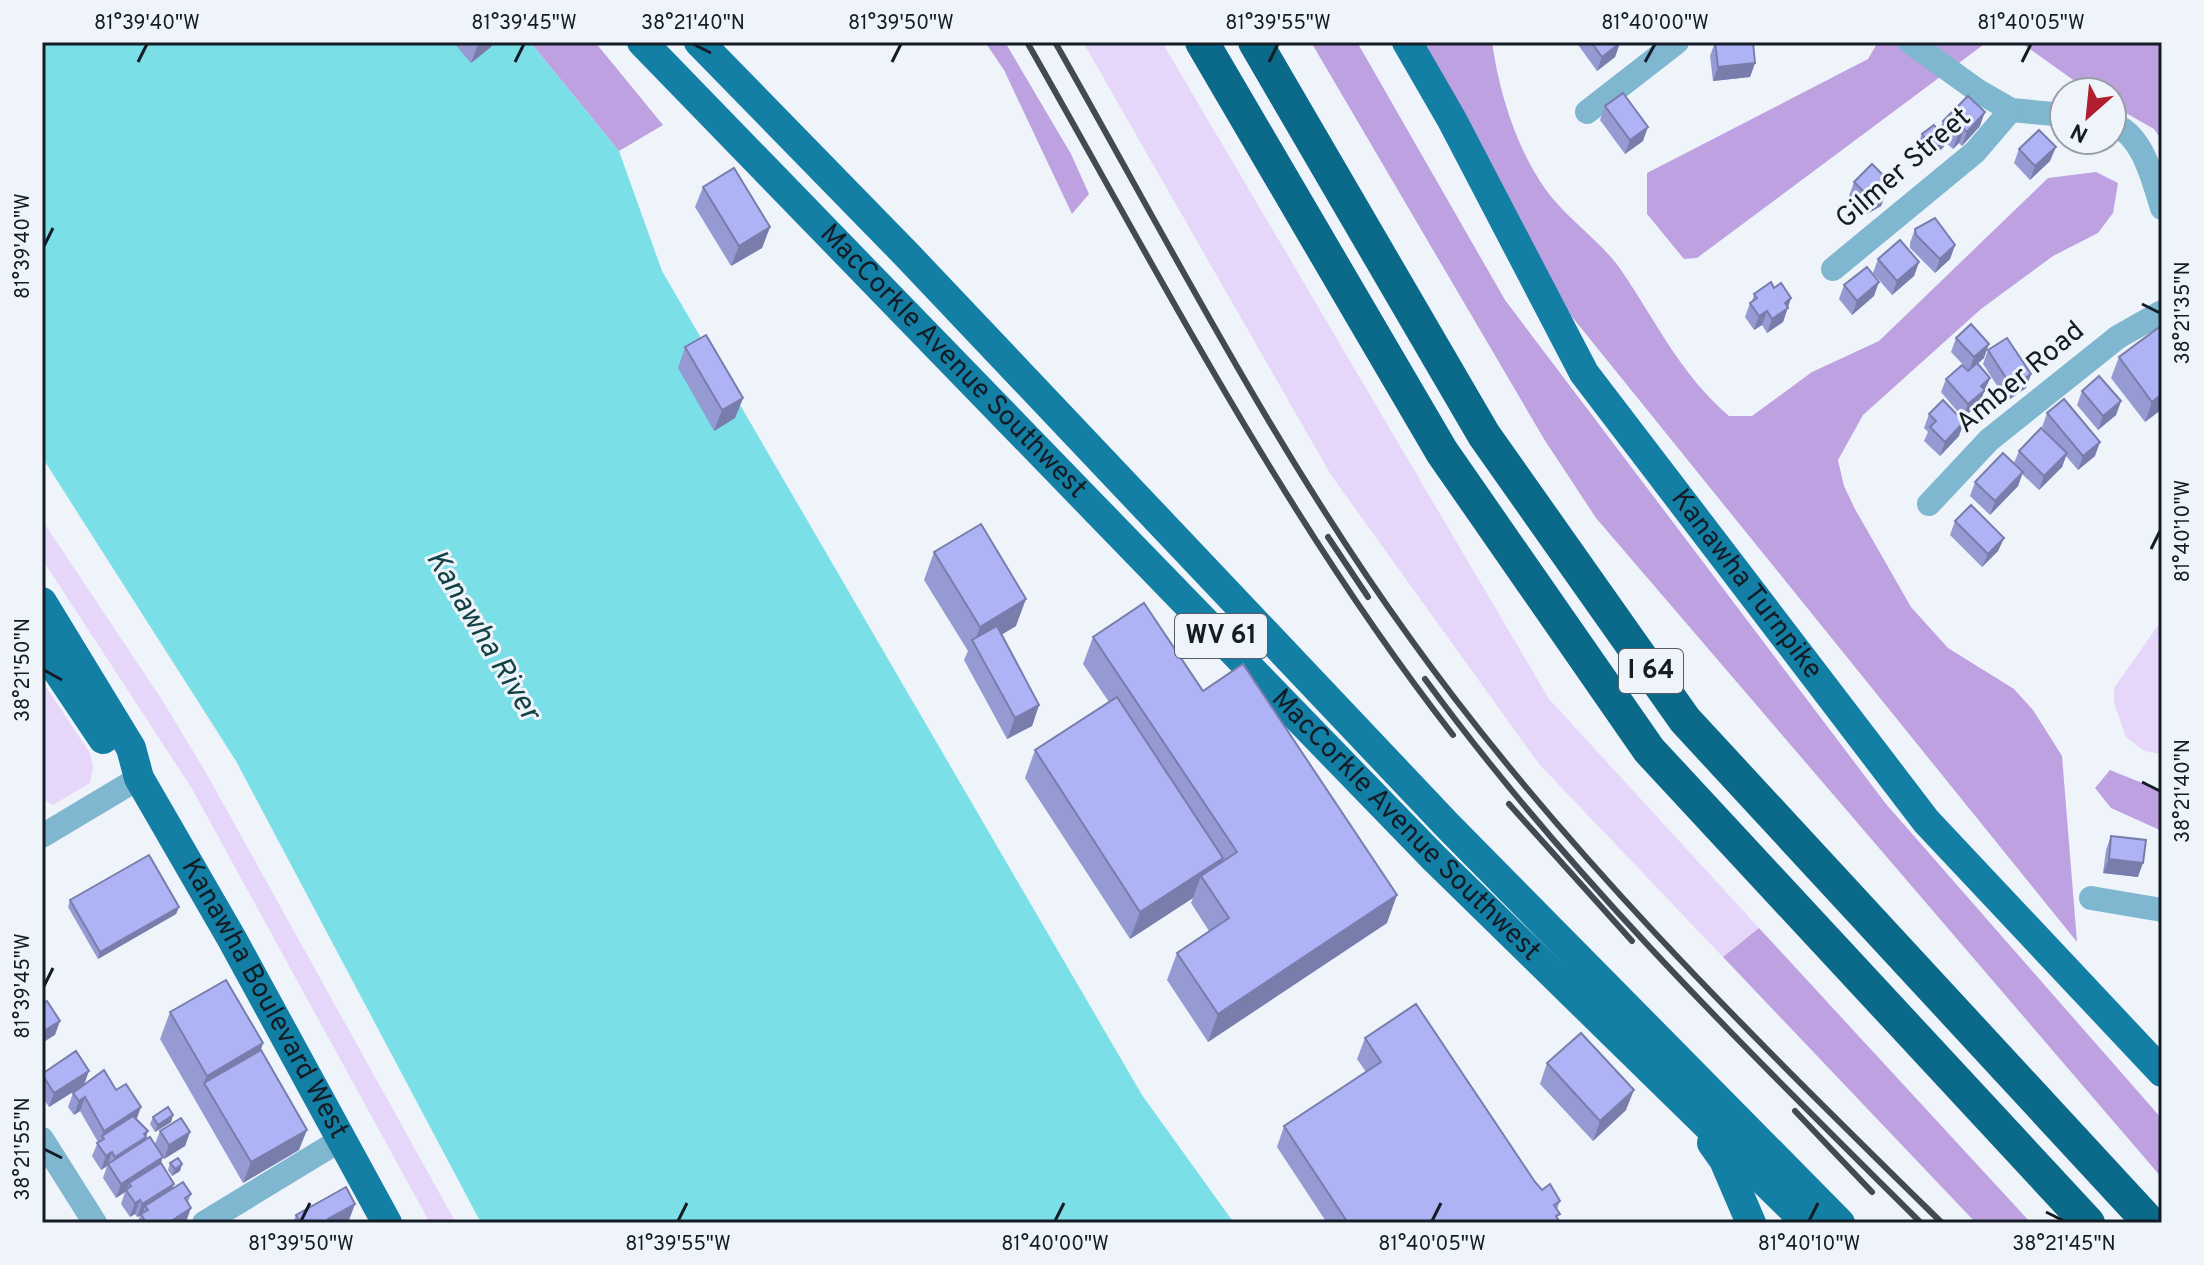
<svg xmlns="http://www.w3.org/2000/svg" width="2204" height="1265" font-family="Overpass,sans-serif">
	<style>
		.green { fill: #e6d6fa }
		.forest { fill: #bea1e0 }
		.water { fill: #7bdfe8 }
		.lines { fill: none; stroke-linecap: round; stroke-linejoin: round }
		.minor { stroke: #7fb7d1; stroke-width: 24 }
		.major { stroke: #147fa5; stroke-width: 30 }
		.highway { stroke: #0b6989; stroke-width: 34 }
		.rail { stroke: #434a53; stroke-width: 6 }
		.wall { fill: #959ad3 }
		.shaded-wall { fill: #797dac }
		.building { fill: #adb3f5; stroke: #797dac; stroke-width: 2 }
		.ticks { fill: none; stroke: #141c26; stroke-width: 3 }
		.labels { text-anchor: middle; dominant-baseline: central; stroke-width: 6; stroke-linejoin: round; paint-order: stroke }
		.shield { fill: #eff4fa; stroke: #565d66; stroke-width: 2 }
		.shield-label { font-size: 26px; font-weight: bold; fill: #141c26 }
		.street-label { font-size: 28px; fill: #141c26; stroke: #eff4fa }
		.water-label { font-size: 30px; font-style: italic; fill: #134246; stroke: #eff4fa }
		.neatline { fill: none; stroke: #141c26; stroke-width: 3 }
		.ticks-label { font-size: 20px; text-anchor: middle; fill: #141c26 }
	</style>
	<rect width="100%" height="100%" fill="#eff4fa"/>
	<g class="green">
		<path d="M1083 42H1162L1549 699 1759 928 1723 957 1539 764 1331 475Z"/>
		<path d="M42 520 162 700 205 771 456 1223H430L191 787 42 559Z"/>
		<path d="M2162 620V753L2161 754 2144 751 2126 737 2114 703V688Z"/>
		<path d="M42 681 90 753 93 767 90 783 53 805 42 798Z"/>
	</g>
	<g class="forest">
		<path d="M530 42H595L663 125 619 151Z"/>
		<path d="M985 42H1005L1071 154 1089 194 1072 214 1004 70Z"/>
		<path d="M1311 42H1357L1505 300 1886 804 2162 1119V1178L1596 518 1544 439Z"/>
		<path d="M1421 42H1492C1499 92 1516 148 1546 190 1567 219 1600 240 1621 270 1656 321 1680 374 1729 416H1752L1812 372 1879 341 2048 178 2096 172 2118 183 2113 213 2098 233 2053 256 1981 309 1863 415 1838 460 1844 486 1855 509 1911 607 1948 648 2014 689 2033 710 2062 756 2077 942 1556 297Z"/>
		<path d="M1878 42H1987L1697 258 1684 259 1647 214V173L1868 59Z"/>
		<path d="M2020 42H2162V141L2154 129 2112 105V92H2090Z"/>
		<path d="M2110 770 2162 791V831L2111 808 2095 788Z"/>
		<path d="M1759 928 2031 1223H1976L1723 957Z"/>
	</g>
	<path class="water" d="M42 42H530L619 151 662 271 1142 1095 1234 1223H481L236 761 42 457Z"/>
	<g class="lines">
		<g class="minor">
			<path d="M1910 42 1978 91 2011 110 2064 115"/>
			<path d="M1587 112 1677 42"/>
			<path d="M2112 124C2143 134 2153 180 2162 208"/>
			<path d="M1833 269 1975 152 2011 110"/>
			<path d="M1929 504 1989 440 2118 337 2162 312"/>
			<path d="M42 836 139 778"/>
			<path d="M2091 898 2162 910"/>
			<path d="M42 1139 95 1223"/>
			<path d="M204 1223 342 1139"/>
		</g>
		<g class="major">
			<path id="s1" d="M642 42 1434 858 1807 1223"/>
			<path d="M699 42 907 255 1447 825 1840 1223"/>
			<path id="s2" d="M1407 42 1452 120 1584 373 1926 821 2162 1072"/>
			<path id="s3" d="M42 602 131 748 139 778 232 939 387 1223"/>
			<path d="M42 648 103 739"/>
			<path d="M1712 1143 1724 1160 1751 1223"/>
		</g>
		<g class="highway">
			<path d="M1202 42 1442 452 1649 750 2088 1223"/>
			<path d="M1255 42 1484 435 1685 720 2150 1223"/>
		</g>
		<g class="rail">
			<path d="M1027 42C1161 277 1286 521 1453 735"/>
			<path d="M1055 42C1169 243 1275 451 1410 638 1563 852 1755 1039 1942 1223"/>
			<path d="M1328 537 1368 597"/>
			<path d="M1425 679C1567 874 1750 1053 1921 1223"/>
			<path d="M1509 804 1632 941"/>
			<path d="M1795 1111 1872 1192"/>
		</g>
	</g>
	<g class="wall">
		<path d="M453 42H493L491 47 471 63Z"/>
		<path d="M1576 42H1620V43L1615 57 1597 71Z"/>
		<path d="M1715 42 1755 63 1750 77 1713 81 1710 56Z"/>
		<path d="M1605 106 1643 141 1625 154 1600 120Z"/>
		<path d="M1943 121 1980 126 1962 146 1959 143 1953 149 1945 142 1943 148 1931 157 1919 141 1922 134 1939 132Z"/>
		<path d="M2019 149 2050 161 2030 180 2014 163Z"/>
		<path d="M1854 182H1890L1881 206 1867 214 1849 196Z"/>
		<path d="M703 187 770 227 762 248 731 266 695 207Z"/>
		<path d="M1915 229 1955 245 1950 259 1935 273 1910 248V243Z"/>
		<path d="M1878 259 1919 262 1914 276 1892 295 1873 273Z"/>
		<path d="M1844 285 1874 296 1852 315 1839 299Z"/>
		<path d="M1774 288 1791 298 1783 322 1767 333 1762 325 1754 330 1745 317 1750 303 1752 302 1754 294Z"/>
		<path d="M1956 338 1984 358 1977 364 1990 378 1979 404 1963 418 1941 392 1946 379 1969 371 1951 352Z"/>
		<path d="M685 347 743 398 735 418 714 431 678 368Z"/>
		<path d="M1988 350 2031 374 2026 388 2007 401 1983 364Z"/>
		<path d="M2119 357 2162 409 2145 422 2111 378Z"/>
		<path d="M2082 391 2121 401 2116 415 2098 430 2077 405Z"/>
		<path d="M2047 413 2095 456 2078 470 2066 456 2062 467 2039 490 2022 474 2018 486 1990 515 1970 496 1975 482 2014 463 2019 451 2052 439 2042 427Z"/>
		<path d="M1929 414 1959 436 1940 456 1924 441 1928 432 1924 428Z"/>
		<path d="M1955 521 2004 538 1998 551 1982 567 1950 535Z"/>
		<path d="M934 552 1016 626 1001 635 1039 705 1032 726 1007 739 964 660 968 651 924 580Z"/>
		<path d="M1093 637 1203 691 1387 923 1208 1042 1167 980 1177 953 1209 931 1191 903 1193 898 1130 939 1025 778 1035 750 1109 702 1083 664Z"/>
		<path d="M2111 836 2138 877 2103 873 2106 850Z"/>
		<path d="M70 900 179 907 176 914 98 959 68 907Z"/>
		<path d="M170 1012 263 1043 261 1050 299 1150 243 1183 160 1039Z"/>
		<path d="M1365 1038 1535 1182 1542 1190 1560 1201 1557 1209 1558 1219 1560 1223H1327L1277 1147 1284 1126 1366 1072 1357 1059Z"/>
		<path d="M1547 1063 1626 1110 1593 1141 1540 1084Z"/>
		<path d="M42 1074 84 1085 49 1107 42 1096Z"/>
		<path d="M73 1093 137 1119 148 1131 145 1140 174 1184 172 1188 191 1194 188 1202 186 1222 184 1223H137L140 1216 137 1217 135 1214 130 1217 121 1204 125 1192 116 1198 103 1178 107 1166 101 1170 92 1156 98 1142 80 1111 74 1115 68 1107Z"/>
		<path d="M173 1115 171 1122 155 1132 150 1124 153 1117Z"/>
		<path d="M160 1131 190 1132 185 1146 164 1159 155 1144Z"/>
		<path d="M170 1163 182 1164 180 1171 172 1176 168 1170Z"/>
		<path d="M296 1215 348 1223H293Z"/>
	</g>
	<g class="shaded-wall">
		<path d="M479 42H493L491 47 471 63Z"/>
		<path d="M1620 43 1615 57 1597 71 1602 57Z"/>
		<path d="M1755 63 1750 77 1713 81 1718 67Z"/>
		<path d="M1985 112 1980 126 1962 146 1967 132Z"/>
		<path d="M1648 127 1643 141 1625 154 1630 140Z"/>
		<path d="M1964 129 1959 143 1953 149 1958 135Z"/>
		<path d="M1946 141 1943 148 1931 157 1933 150Z"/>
		<path d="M2056 147 2050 161 2030 180 2035 166Z"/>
		<path d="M1890 182 1881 206 1867 214 1872 200Z"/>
		<path d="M770 227 762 248 731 266 739 246Z"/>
		<path d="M1955 245 1950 259 1935 273 1940 259Z"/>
		<path d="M1919 262 1914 276 1892 295 1897 281Z"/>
		<path d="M1879 282 1874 296 1852 315 1857 301Z"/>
		<path d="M1791 298 1783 322 1767 333 1772 319 1785 303Z"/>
		<path d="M1767 311 1762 325 1754 330 1759 316Z"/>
		<path d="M1989 344 1984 358 1969 371 1974 357Z"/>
		<path d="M2031 374 2026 388 2007 401 2012 387Z"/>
		<path d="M1990 378 1979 404 1963 418 1968 404 1981 386Z"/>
		<path d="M2162 394V409L2145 422 2152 402Z"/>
		<path d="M743 398 735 418 714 431 722 410Z"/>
		<path d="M2121 401 2116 415 2098 430 2103 416Z"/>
		<path d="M1964 422 1959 436 1940 456 1945 442Z"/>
		<path d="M2100 442 2095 456 2078 470 2083 456Z"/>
		<path d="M2067 453 2062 467 2039 490 2044 476Z"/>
		<path d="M2023 472 2018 486 1990 515 1995 501Z"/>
		<path d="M2004 538 1998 551 1982 567 1988 554Z"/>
		<path d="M1026 599 1016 626 977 649 974 643 980 627Z"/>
		<path d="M1039 705 1032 726 1007 739 1015 718Z"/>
		<path d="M1223 858 1213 885 1201 876 1193 898 1130 939 1140 912Z"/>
		<path d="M2109 859 2143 863 2138 877 2103 873Z"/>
		<path d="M1397 895 1387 923 1208 1042 1218 1014Z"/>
		<path d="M179 907 176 914 98 959 100 952Z"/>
		<path d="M60 1021 55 1035 42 1043V1032Z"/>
		<path d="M263 1043 253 1071 204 1083 207 1076Z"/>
		<path d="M89 1071 84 1085 49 1107 54 1093Z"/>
		<path d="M1634 1090 1626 1110 1593 1141 1600 1121Z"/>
		<path d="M85 1097 80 1111 74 1115 79 1101Z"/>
		<path d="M141 1107 136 1121 104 1139 102 1136 104 1131Z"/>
		<path d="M173 1115 171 1122 155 1132 158 1125Z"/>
		<path d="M307 1130 299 1150 243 1183 251 1162Z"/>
		<path d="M148 1131 141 1151 111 1168 115 1157Z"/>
		<path d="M190 1132 185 1146 164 1159 169 1145Z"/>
		<path d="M112 1152 107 1166 101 1170 106 1156Z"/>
		<path d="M163 1157 158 1171 131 1186 129 1183 125 1192 116 1198 121 1184Z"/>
		<path d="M182 1164 180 1171 172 1176 175 1169Z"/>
		<path d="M174 1184 169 1197 148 1210 145 1206 142 1215 137 1217 142 1204Z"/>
		<path d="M140 1200 135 1214 130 1217 135 1203Z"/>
		<path d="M355 1204 348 1223H326L328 1219Z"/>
		<path d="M191 1208 186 1222 168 1223Z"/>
	</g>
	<g class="building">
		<path d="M1591 42H1620V43L1602 57Z"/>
		<path d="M1715 42H1753L1755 63 1718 67Z"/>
		<path d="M1623 93 1648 127 1630 140 1605 106Z"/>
		<path d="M1968 96 1985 112 1967 132 1964 129 1958 135 1943 121Z"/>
		<path d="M1934 125 1946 141 1933 150 1922 134Z"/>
		<path d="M2039 130 2056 147 2035 166 2019 149Z"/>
		<path d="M1872 164 1890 182 1883 189 1886 192 1872 200 1854 182Z"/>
		<path d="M734 168 770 227 739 246 703 187Z"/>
		<path d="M1935 218 1955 245 1940 259 1916 235 1915 229Z"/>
		<path d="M1900 240 1919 262 1897 281 1878 259Z"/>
		<path d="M1867 267 1879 282 1857 301 1844 285Z"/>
		<path d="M1771 282 1774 288 1781 283 1791 298 1785 303 1788 308 1772 319 1767 311 1759 316 1750 303 1757 298 1754 294Z"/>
		<path d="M1971 324 1989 344 1974 357 1956 338Z"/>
		<path d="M2162 325V394L2152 402 2119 357Z"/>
		<path d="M706 335 743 398 722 410 685 347Z"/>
		<path d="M2007 338 2031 374 2012 387 1988 350Z"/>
		<path d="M1977 363 1990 378 1981 386 1985 390 1968 404 1946 379 1962 365 1968 371Z"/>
		<path d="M2099 376 2121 401 2103 416 2082 391Z"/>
		<path d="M2064 399 2100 442 2083 456 2047 413Z"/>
		<path d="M1943 400 1964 422 1945 442 1930 427 1936 421 1929 414Z"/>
		<path d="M2041 428 2067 453 2044 476 2019 451Z"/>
		<path d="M2003 453 2023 472 1995 501 1975 482Z"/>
		<path d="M1971 505 2004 538 1988 554 1955 521Z"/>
		<path d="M981 524 1026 599 980 627 934 552Z"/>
		<path d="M1144 603 1203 691 1243 664 1397 895 1218 1014 1177 953 1229 918 1201 876 1237 852 1093 637Z"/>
		<path d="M997 626 1039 705 1015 718 972 640Z"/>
		<path d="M1117 697 1223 858 1140 912 1035 750Z"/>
		<path d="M2111 836 2146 840 2143 863 2109 859Z"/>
		<path d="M149 855 179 907 100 952 70 900Z"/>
		<path d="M226 980 263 1043 207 1076 170 1012Z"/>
		<path d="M47 1001 60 1021 42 1032V1004Z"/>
		<path d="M1416 1004 1535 1182 1542 1190 1550 1184 1560 1201 1554 1205 1560 1214 1556 1216 1560 1223H1348L1284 1126 1381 1062 1365 1038Z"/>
		<path d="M1581 1033 1634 1090 1600 1121 1547 1063Z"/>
		<path d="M261 1050 307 1130 251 1162 204 1083Z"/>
		<path d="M76 1051 89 1071 54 1093 42 1074Z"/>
		<path d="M104 1070 116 1090 126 1084 141 1107 104 1131 85 1097 79 1101 73 1093Z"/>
		<path d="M168 1107 173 1115 158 1125 153 1117Z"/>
		<path d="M133 1116 148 1131 144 1134 146 1137 115 1157 112 1152 106 1156 97 1143 104 1139 102 1136Z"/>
		<path d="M181 1118 190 1132 169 1145 160 1131Z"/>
		<path d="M150 1137 163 1157 121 1184 108 1164Z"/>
		<path d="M178 1158 182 1164 175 1169 170 1163Z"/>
		<path d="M161 1163 174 1184 142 1204 140 1200 135 1203 126 1190 131 1186 129 1183Z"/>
		<path d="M183 1182 191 1194 185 1198 191 1208 168 1223H146L141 1214 148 1210 145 1206Z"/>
		<path d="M346 1187 355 1204 328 1219 330 1223H301L296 1215Z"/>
	</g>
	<path class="ticks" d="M693 44 711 53M138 62 147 44M515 62 524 44M892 62 901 44M1269 62 1278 44M1645 62 1655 44M2022 62 2031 44M44 246 53 228M2142 304 2160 313M2151 549 2160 531M44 670 62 680M2142 782 2160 791M44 986 53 968M44 1149 62 1158M2046 1212 2064 1221M301 1221 310 1203M678 1221 687 1203M1055 1221 1064 1203M1432 1221 1441 1203M1809 1221 1818 1203"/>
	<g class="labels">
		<g class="shield">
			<rect x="1175" y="614" width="92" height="44" rx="6"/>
			<rect x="1619" y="649" width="64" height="44" rx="6"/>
		</g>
		<g class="shield-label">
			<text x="1221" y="636">WV 61</text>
			<text x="1651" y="671">I 64</text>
		</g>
		<g class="street-label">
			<text transform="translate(1904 169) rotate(-41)">Gilmer Street</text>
			<text stroke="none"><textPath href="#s1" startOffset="446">MacCorkle Avenue Southwest</textPath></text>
			<text transform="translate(2021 378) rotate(-40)">Amber Road</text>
			<text stroke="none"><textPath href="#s2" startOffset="642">Kanawha Turnpike</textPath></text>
			<text stroke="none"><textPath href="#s1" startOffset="1094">MacCorkle Avenue Southwest</textPath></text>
			<text stroke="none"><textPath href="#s3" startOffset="456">Kanawha Boulevard West</textPath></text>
		</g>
		<g class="water-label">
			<text transform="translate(482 636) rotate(59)">Kanawha River</text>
		</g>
	</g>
	<rect width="2204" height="1265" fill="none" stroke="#eff4fa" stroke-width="88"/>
	<g transform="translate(2088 116) rotate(207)"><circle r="38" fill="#eff4fa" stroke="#979ea5" stroke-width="2"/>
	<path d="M0-6L14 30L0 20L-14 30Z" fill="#b11e2f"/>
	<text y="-12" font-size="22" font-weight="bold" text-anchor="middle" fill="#141c26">N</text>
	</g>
	<rect x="44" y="44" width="2116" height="1177" class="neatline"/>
	<g class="ticks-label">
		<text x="147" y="29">81°39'40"W</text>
		<text x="524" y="29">81°39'45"W</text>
		<text x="693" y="29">38°21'40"N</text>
		<text x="901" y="29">81°39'50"W</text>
		<text x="1278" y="29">81°39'55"W</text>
		<text x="1655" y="29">81°40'00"W</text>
		<text x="2031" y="29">81°40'05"W</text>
		<text transform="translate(22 246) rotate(-90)" y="7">81°39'40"W</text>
		<text transform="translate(2182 313) rotate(-90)" y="7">38°21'35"N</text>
		<text transform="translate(2182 531) rotate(-90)" y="7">81°40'10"W</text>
		<text transform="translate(22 670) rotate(-90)" y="7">38°21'50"N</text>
		<text transform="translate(2182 791) rotate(-90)" y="7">38°21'40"N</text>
		<text transform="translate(22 986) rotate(-90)" y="7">81°39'45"W</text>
		<text transform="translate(22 1149) rotate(-90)" y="7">38°21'55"N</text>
		<text x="301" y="1250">81°39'50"W</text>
		<text x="678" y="1250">81°39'55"W</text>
		<text x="1055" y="1250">81°40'00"W</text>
		<text x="1432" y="1250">81°40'05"W</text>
		<text x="1809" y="1250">81°40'10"W</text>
		<text x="2064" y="1250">38°21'45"N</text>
	</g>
</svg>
